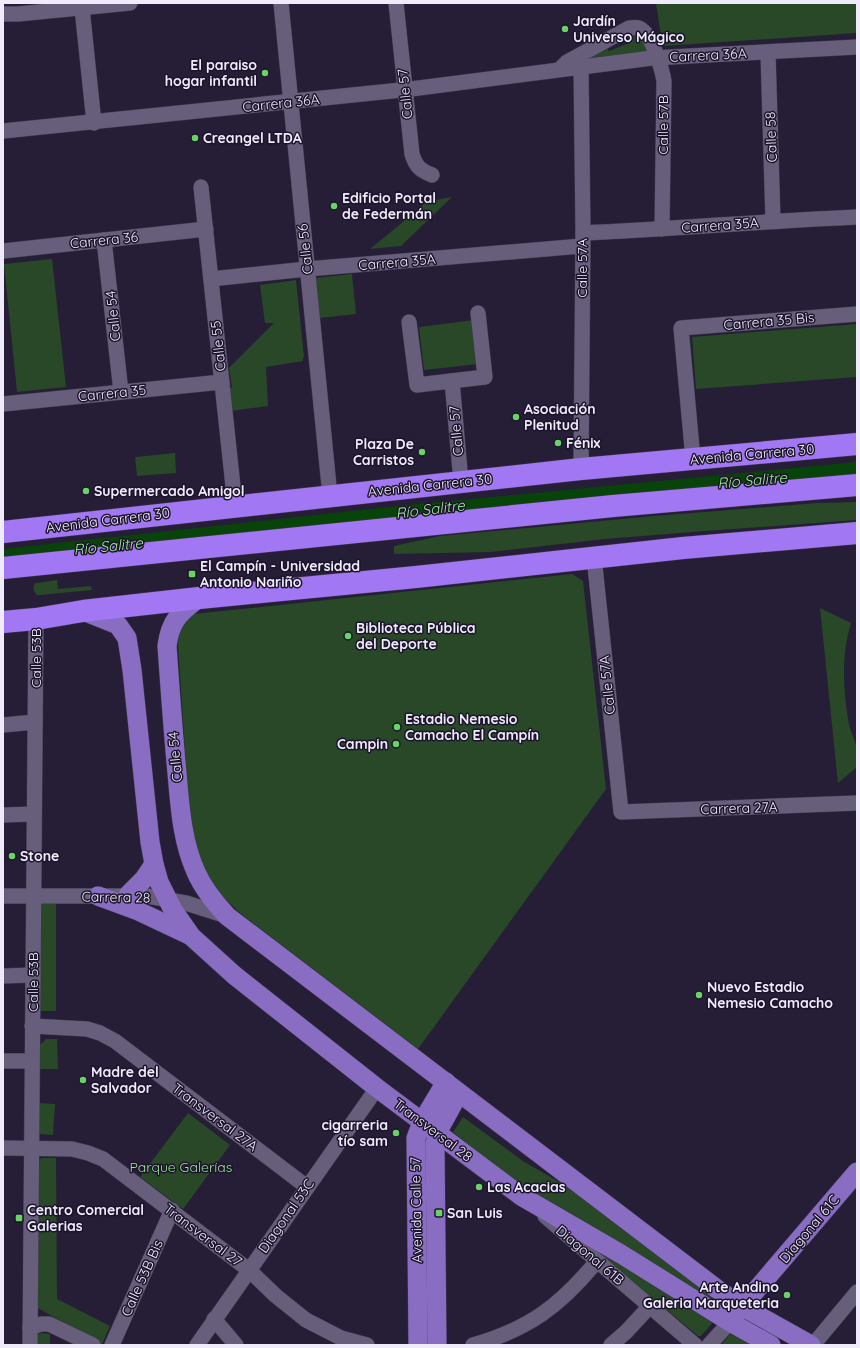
<svg xmlns="http://www.w3.org/2000/svg" width="860" height="1348" font-family="Quicksand,sans-serif">
	<style>
		.green { fill: #284827 }
		.water { fill: #084409 }
		.lines { fill: none; stroke-linecap: round; stroke-linejoin: round }
		.minor-casing { stroke: #40394e; stroke-width: 16 }
		.major-casing { stroke: #40394e; stroke-width: 20 }
		.highway-casing { stroke: #40394e; stroke-width: 23 }
		.minor { stroke: #665e7a; stroke-width: 15 }
		.major { stroke: #896dc3; stroke-width: 19 }
		.highway { stroke: #a177f3; stroke-width: 22 }
		.poi-dot { fill: #68d465; stroke: #1c142b; stroke-width: 1.5 }
		.labels { text-anchor: middle; dominant-baseline: central; stroke-width: 3; stroke-linejoin: round; paint-order: stroke }
		.poi-label { font-size: 14px; font-weight: bold; fill: #efebfb; stroke: #1c142b; text-anchor: start }
		.street-label { font-size: 14px; fill: #efebfb; stroke: #1c142b }
		.park-label { font-size: 14px; fill: #97e493; stroke: #1c142b }
		.water-label { font-size: 15px; font-style: italic; fill: #9eeb99; stroke: #1c142b }
	</style>
	<rect width="100%" height="100%" fill="#251e36"/>
	<g class="green">
		<path d="M656 3H857V33L664 46 660 30Z"/>
		<path d="M638 33 648 52 576 61 607 48 609 51 629 43 630 36Z"/>
		<path d="M452 197 401 246 370 249 404 221 403 215 415 214 425 202Z"/>
		<path d="M52 259 66 387 17 392 4 264Z"/>
		<path d="M352 274 356 314 319 318 315 278Z"/>
		<path d="M296 280 304 357 303 358V361L266 367 268 406 231 411 229 390 232 387 229 368 274 323H265L260 285Z"/>
		<path d="M474 320 479 364 424 370 419 327Z"/>
		<path d="M857 324V377L696 389 692 337Z"/>
		<path d="M175 453 176 473 137 476 135 457Z"/>
		<path d="M857 502V520L705 531 605 539 490 552 394 554V546L440 536 654 516 817 503Z"/>
		<path d="M572 574 583 581 606 789 418 1049 240 913 223 897 207 874 202 864 190 827 178 645 179 622 194 614Z"/>
		<path d="M57 580 58 589 91 586 92 590 40 595H37C33 591 32 586 36 583Z"/>
		<path d="M820 608 851 623C841 656 843 690 849 725 851 733 855 740 857 748 858 754 857 761 857 767L838 783Z"/>
		<path d="M56 900V1011H39L38 902Z"/>
		<path d="M46 1039H57L58 1069H38L39 1046Z"/>
		<path d="M38 1103 55 1104 53 1135 38 1134Z"/>
		<path d="M188 1113 230 1145 183 1209 140 1177Z"/>
		<path d="M463 1117 523 1161 568 1187 664 1260 724 1303 719 1308 511 1179 453 1132Z"/>
		<path d="M42 1158H56L57 1299 110 1326 102 1344 36 1307 37 1160Z"/>
		<path d="M587 1243 715 1320 701 1336H698Z"/>
		<path d="M732 1332 760 1345H721Z"/>
		<path d="M42 1333 50 1334V1345H35V1335Z"/>
	</g>
	<path class="water" d="M857 462V481L3 566V549L398 506Z"/>
	<g class="lines">
		<g class="minor-casing">
			<g id="minor">
				<path d="M281 3 330 496"/>
				<path d="M396 3 412 154C416 167 420 170 432 175"/>
				<path d="M82 8 94 123"/>
				<path d="M3 14H18L130 3"/>
				<path d="M768 53 773 221"/>
				<path d="M560 69 567 62 629 28C632 28 636 27 639 28 651 32 662 69 664 81L662 229"/>
				<path d="M3 131 411 89 652 58 857 47"/>
				<path d="M201 187 235 505"/>
				<path d="M583 233C674 229 765 221 857 217"/>
				<path d="M104 240 121 392"/>
				<path d="M3 251 206 229"/>
				<path d="M211 279 307 269 582 246"/>
				<path d="M409 322 417 385 485 377 478 313"/>
				<path d="M452 381 461 482"/>
				<path d="M3 404 222 382"/>
				<path d="M693 459 681 328 857 314"/>
				<path d="M581 469 583 233 581 67"/>
				<path d="M594 557 621 812 857 803"/>
				<path d="M3 725 35 722"/>
				<path d="M3 815 34 814"/>
				<path d="M3 896H147L186 903 227 916"/>
				<path d="M3 976 33 975"/>
				<path d="M32 1026 87 1029 100 1033 115 1041 307 1187"/>
				<path d="M3 1061H32"/>
				<path d="M3 1148 72 1149 88 1153 103 1159 249 1270 276 1296 306 1320 341 1338 367 1345"/>
				<path d="M545 1216 695 1345"/>
				<path d="M214 1319 236 1345"/>
				<path d="M30 1328 41 1324H49L93 1345"/>
				<path d="M30 1345 36 619"/>
				<path d="M112 1345 172 1210"/>
				<path d="M197 1345 377 1088"/>
				<path d="M473 1345C529 1329 560 1306 597 1261"/>
				<path d="M611 1345 626 1332 650 1306"/>
				<path d="M709 1345 730 1322"/>
				<path d="M813 1345 857 1292"/>
			</g>
		</g>
		<g class="major-casing">
			<g id="major">
				<path d="M199 598C180 612 170 621 167 646 170 688 173 731 177 773 180 807 182 841 196 872 203 888 215 903 227 916L717 1289 743 1307 811 1345"/>
				<path d="M83 611 118 625 127 638 132 670 150 842 154 864 159 882 173 910 191 936 234 975 377 1088 521 1196 621 1254 730 1322 771 1345"/>
				<path d="M128 895 144 879 154 864"/>
				<path d="M98 896 136 910 189 935"/>
				<path d="M734 1316 857 1172"/>
				<path d="M418 1345 416 1138 422 1122 446 1082"/>
				<path d="M437 1345 435 1144 437 1133 459 1093"/>
			</g>
		</g>
		<g class="highway-casing">
			<g id="highway">
				<path d="M3 532 581 469 857 444"/>
				<path d="M3 568 613 506 857 485"/>
				<path d="M3 622 36 619 83 611 199 598 416 577 683 548 857 533"/>
			</g>
		</g>
		<use href="#minor" class="minor"/>
		<use href="#major" class="major"/>
		<use href="#highway" class="highway"/>
	</g>
	<g class="poi-dot">
		<circle cx="565" cy="29" r="4"/>
		<circle cx="265" cy="73" r="4"/>
		<circle cx="195" cy="138" r="4"/>
		<circle cx="334" cy="206" r="4"/>
		<circle cx="516" cy="417" r="4"/>
		<circle cx="558" cy="443" r="4"/>
		<circle cx="422" cy="452" r="4"/>
		<circle cx="86" cy="491" r="4"/>
		<rect x="188" y="570" width="8" height="8" rx="2"/>
		<circle cx="348" cy="636" r="4"/>
		<circle cx="397" cy="727" r="4"/>
		<circle cx="396" cy="744" r="4"/>
		<circle cx="12" cy="856" r="4"/>
		<circle cx="699" cy="995" r="4"/>
		<circle cx="83" cy="1080" r="4"/>
		<circle cx="396" cy="1133" r="4"/>
		<circle cx="479" cy="1187" r="4"/>
		<rect x="435" y="1209" width="8" height="8" rx="2"/>
		<rect x="15" y="1214" width="8" height="8" rx="2"/>
		<circle cx="787" cy="1295" r="4"/>
	</g>
	<g class="labels">
		<g class="poi-label">
			<text x="573" y="21">Jardín<tspan x="573" dy="16">Universo Mágico</tspan></text>
			<text x="257" y="65" text-anchor="end">El paraiso<tspan x="257" dy="16">hogar infantil</tspan></text>
			<text x="203" y="138">Creangel LTDA</text>
			<text x="342" y="198">Edificio Portal<tspan x="342" dy="16">de Federmán</tspan></text>
			<text x="524" y="409">Asociación<tspan x="524" dy="16">Plenitud</tspan></text>
			<text x="566" y="443">Fénix</text>
			<text x="414" y="444" text-anchor="end">Plaza De<tspan x="414" dy="16">Carristos</tspan></text>
			<text x="94" y="491">Supermercado Amigol</text>
			<text x="200" y="566">El Campín - Universidad<tspan x="200" dy="16">Antonio Nariño</tspan></text>
			<text x="356" y="628">Biblioteca Pública<tspan x="356" dy="16">del Deporte</tspan></text>
			<text x="405" y="719">Estadio Nemesio<tspan x="405" dy="16">Camacho El Campín</tspan></text>
			<text x="388" y="744" text-anchor="end">Campin</text>
			<text x="20" y="856">Stone</text>
			<text x="707" y="987">Nuevo Estadio<tspan x="707" dy="16">Nemesio Camacho</tspan></text>
			<text x="91" y="1072">Madre del<tspan x="91" dy="16">Salvador</tspan></text>
			<text x="388" y="1125" text-anchor="end">cigarreria<tspan x="388" dy="16">tío sam</tspan></text>
			<text x="487" y="1187">Las Acacias</text>
			<text x="27" y="1210">Centro Comercial<tspan x="27" dy="16">Galerias</tspan></text>
			<text x="447" y="1213">San Luis</text>
			<text x="779" y="1287" text-anchor="end">Arte Andino<tspan x="779" dy="16">Galeria Marqueteria</tspan></text>
		</g>
		<g class="street-label">
			<text transform="translate(708 55) rotate(-3)">Carrera 36A</text>
			<text transform="translate(405 94) rotate(-96)">Calle 57</text>
			<text transform="translate(281 103) rotate(-6)">Carrera 36A</text>
			<text transform="translate(663 125) rotate(-90)">Calle 57B</text>
			<text transform="translate(771 137) rotate(-92)">Calle 58</text>
			<text transform="translate(720 225) rotate(-4)">Carrera 35A</text>
			<text transform="translate(104 240) rotate(-6)">Carrera 36</text>
			<text transform="translate(305 249) rotate(-96)">Calle 56</text>
			<text transform="translate(397 262) rotate(-5)">Carrera 35A</text>
			<text transform="translate(582 268) rotate(-90)">Calle 57A</text>
			<text transform="translate(113 316) rotate(-96)">Calle 54</text>
			<text transform="translate(769 321) rotate(-5)">Carrera 35 Bis</text>
			<text transform="translate(218 346) rotate(-96)">Calle 55</text>
			<text transform="translate(112 393) rotate(-6)">Carrera 35</text>
			<text transform="translate(456 431) rotate(-95)">Calle 57</text>
			<text transform="translate(752 454) rotate(-5)">Avenida Carrera 30</text>
			<text transform="translate(430 485) rotate(-6)">Avenida Carrera 30</text>
			<text transform="translate(108 520) rotate(-7)">Avenida Carrera 30</text>
			<text transform="translate(36 658) rotate(-90)">Calle 53B</text>
			<text transform="translate(607 685) rotate(-96)">Calle 57A</text>
			<text transform="translate(175 757) rotate(-95)">Calle 54</text>
			<text transform="translate(739 808) rotate(-2)">Carrera 27A</text>
			<text transform="translate(116 897) rotate(1)">Carrera 28</text>
			<text transform="translate(33 982) rotate(-90)">Calle 53B</text>
			<text transform="translate(215 1117) rotate(37)">Transversal 27A</text>
			<text transform="translate(433 1130) rotate(37)">Transversal 28</text>
			<text transform="translate(416 1210) rotate(-91)">Avenida Calle 57</text>
			<text transform="translate(286 1216) rotate(-55)">Diagonal 53C</text>
			<text transform="translate(809 1229) rotate(-50)">Diagonal 61C</text>
			<text transform="translate(203 1235) rotate(37)">Transversal 27</text>
			<text transform="translate(590 1255) rotate(40)">Diagonal 61B</text>
			<text transform="translate(142 1278) rotate(-66)">Calle 53B Bis</text>
		</g>
		<g class="park-label">
			<text x="181" y="1167">Parque Galerías</text>
		</g>
		<g class="water-label">
			<text transform="translate(752 480) rotate(-5)">Río Salitre</text>
			<text transform="translate(430 509) rotate(-7)">Río Salitre</text>
			<text transform="translate(108 546) rotate(-6)">Río Salitre</text>
		</g>
	</g>
	<rect width="860" height="1348" fill="none" stroke="#efebfb" stroke-width="8"/>
</svg>
